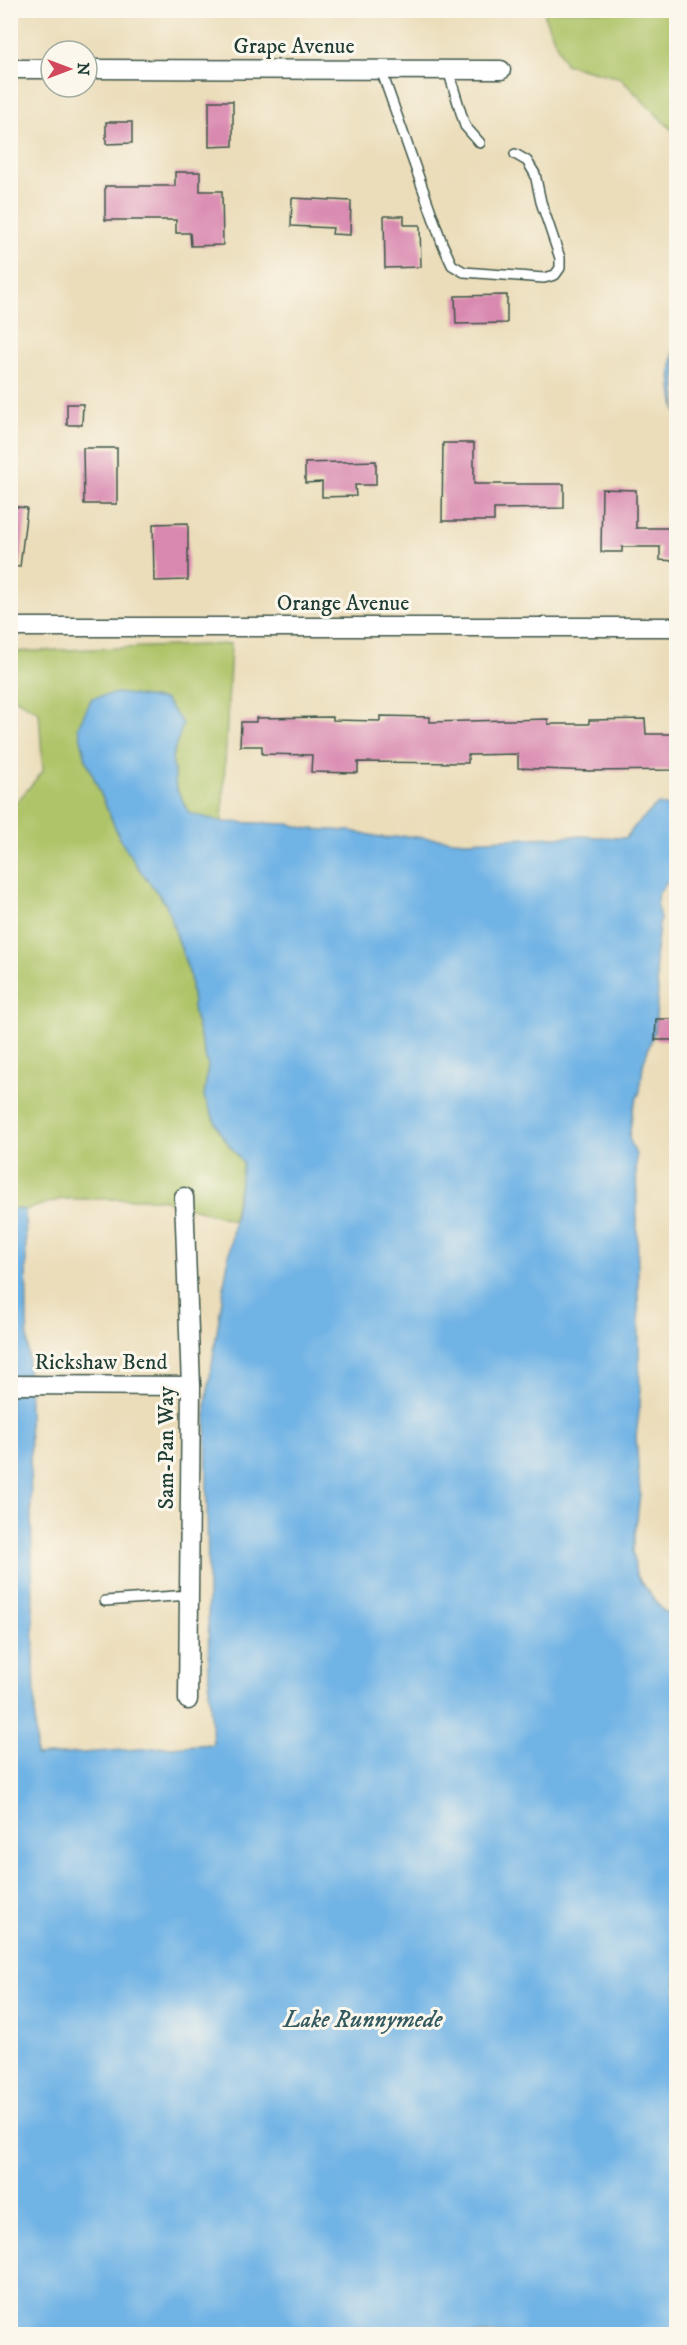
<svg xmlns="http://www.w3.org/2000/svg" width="687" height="2345" font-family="'IM FELL DW Pica',serif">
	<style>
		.green { fill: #afc469; stroke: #67804e; stroke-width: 1.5 }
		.water { fill: #70b3e5; stroke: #48788c; stroke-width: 1.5 }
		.building { fill: #d989b0 }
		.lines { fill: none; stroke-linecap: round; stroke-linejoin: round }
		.service-casing { stroke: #3e5548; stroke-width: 12 }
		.minor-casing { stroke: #3e5548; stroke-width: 21 }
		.service { stroke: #fff; stroke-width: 9 }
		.minor { stroke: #fff; stroke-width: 18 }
		.labels { text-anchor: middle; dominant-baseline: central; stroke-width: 6; stroke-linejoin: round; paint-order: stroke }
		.street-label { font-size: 22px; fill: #1f3d34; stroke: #fbf7ec }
		.water-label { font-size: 24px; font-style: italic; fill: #335a60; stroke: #fbf7ec }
	</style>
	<rect width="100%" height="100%" fill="#fbf7ec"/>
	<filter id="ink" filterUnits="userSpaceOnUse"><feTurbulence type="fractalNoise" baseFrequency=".0167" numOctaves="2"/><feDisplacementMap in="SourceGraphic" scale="12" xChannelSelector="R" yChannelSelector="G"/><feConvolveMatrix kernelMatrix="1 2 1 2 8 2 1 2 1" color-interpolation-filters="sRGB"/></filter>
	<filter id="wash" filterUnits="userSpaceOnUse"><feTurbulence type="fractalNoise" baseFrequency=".008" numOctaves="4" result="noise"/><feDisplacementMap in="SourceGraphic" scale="24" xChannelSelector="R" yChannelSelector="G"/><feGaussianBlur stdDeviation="1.35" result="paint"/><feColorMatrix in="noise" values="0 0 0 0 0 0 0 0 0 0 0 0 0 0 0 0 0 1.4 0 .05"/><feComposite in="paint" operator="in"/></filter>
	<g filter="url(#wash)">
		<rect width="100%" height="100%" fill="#ebddba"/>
		<g class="green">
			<path d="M545 11H676V134L620 78 565 64 545 18Z"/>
			<path d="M231 644 222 822 189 813 176 787 172 757 183 724 86 759 121 841 137 866 166 904 190 975 194 1014 208 1066 204 1097 221 1134 243 1163 233 1220 161 1199H62L25 1210 11 1208V802H17L43 771 39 712 11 696 10 652Z"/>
		</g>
		<g class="water">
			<path d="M676 343V413C671 388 669 367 676 343Z"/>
			<path d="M118 693 165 700 183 724 172 757 176 788 189 813 222 822 289 824 309 829 351 831 385 838 407 836 465 841 578 836 626 838 635 826 658 804 676 809V871L658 894 657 904 660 919 655 958 658 991 655 1028 643 1065 640 1091 633 1108 629 1138 636 1155 640 1405 636 1436 640 1494 633 1551 636 1575 663 1611 676 1614V2334H11L10 1208 25 1210 36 1756 213 1744 209 1689 206 1403 243 1163 221 1134 204 1097 208 1066 194 1014 190 975 166 904 137 866 121 841 86 759 78 727 92 698Z"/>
		</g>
		<g id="blocks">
			<g class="building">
				<path d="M209 101H233V146L209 147Z"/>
				<path d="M106 122H132V143L106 144Z"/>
				<path d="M175 172H200V191H222L223 245 191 246 190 233H176V220H105V186H175Z"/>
				<path d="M292 198 351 201 350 235 332 234 333 228 291 226Z"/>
				<path d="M384 216H404V225H420L421 267 385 268Z"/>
				<path d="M507 295V323L456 324 455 296Z"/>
				<path d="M67 404H83L82 425H67Z"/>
				<path d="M443 443H474V484H564V508L494 509V521H442Z"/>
				<path d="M83 448H117V504H84Z"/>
				<path d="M376 461V485H355L356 496 322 497V482L305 483V463Z"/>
				<path d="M602 489 636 490V528H676V561L660 560V547H622V552H601Z"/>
				<path d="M10 506 27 508 20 567 10 566Z"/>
				<path d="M188 523V580L154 581 153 524Z"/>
				<path d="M380 716 430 717V722L548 719V724H589V720L645 719 646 734H676V770L590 771 518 768V754L468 755V763L358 762V773L311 772 312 755 262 754V746H240L241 722H256V718L333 717V720L380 721Z"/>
				<path d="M656 1019H676V1040H655Z"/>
			</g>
		</g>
	</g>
	<g filter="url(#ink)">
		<use href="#blocks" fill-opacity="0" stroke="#3e5548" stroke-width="1.5"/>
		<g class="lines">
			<g class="service-casing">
				<g id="service">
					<path d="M381 70 442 243 452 265 464 272 544 278 555 275 560 268V258L541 202 535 174 527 161 515 154"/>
					<path d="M448 70 465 126 480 143"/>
					<path d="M105 1601 189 1595"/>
				</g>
			</g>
			<g class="minor-casing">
				<g id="minor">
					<path d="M10 69H51"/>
					<path d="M87 69 501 70"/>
					<path d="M10 627H676"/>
					<path d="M184 1197 191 1386 188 1700"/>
					<path d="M10 1385 191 1386"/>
				</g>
			</g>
			<use href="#service" class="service"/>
			<use href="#minor" class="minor"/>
		</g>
	</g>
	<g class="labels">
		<g class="street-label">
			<text x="294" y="46">Grape Avenue</text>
			<text x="343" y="603">Orange Avenue</text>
			<text x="101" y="1362">Rickshaw Bend</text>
			<text transform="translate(166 1448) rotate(-90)">Sam-Pan Way</text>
		</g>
		<g class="water-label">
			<text x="363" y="2020">Lake Runnymede</text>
		</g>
	</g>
	<rect width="687" height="2345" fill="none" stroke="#fbf7ec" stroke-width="36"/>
	<g transform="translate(69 69) rotate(90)"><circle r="28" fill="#fbf7ec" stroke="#a3ada2" stroke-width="1.5"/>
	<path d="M0-4.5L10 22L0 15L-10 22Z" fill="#d1495b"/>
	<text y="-9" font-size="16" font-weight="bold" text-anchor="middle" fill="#1f3d34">N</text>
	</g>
</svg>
